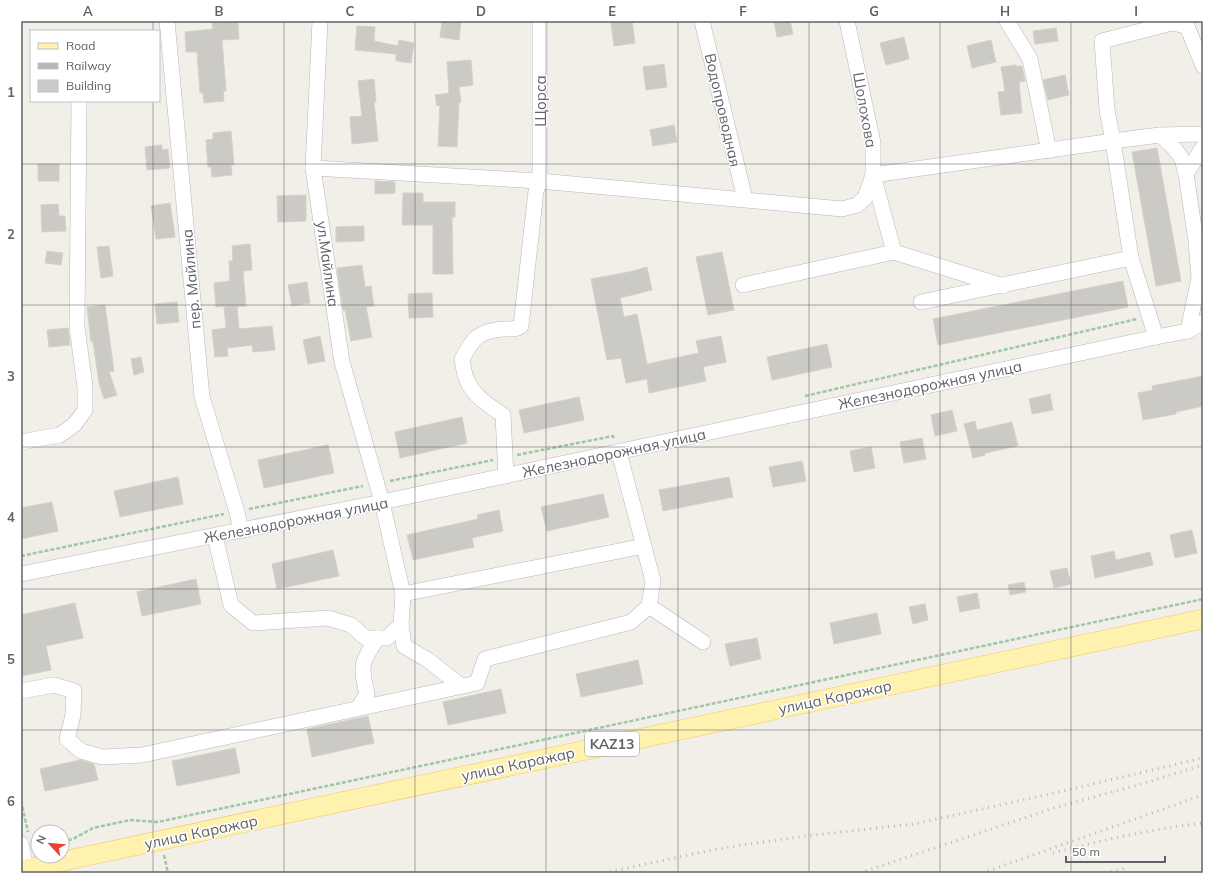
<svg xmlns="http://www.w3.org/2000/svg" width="1224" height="894" font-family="Mulish,sans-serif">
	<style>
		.building { fill: #cccac5; stroke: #d6d1c6 }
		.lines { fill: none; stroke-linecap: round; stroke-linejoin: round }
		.minor-casing { stroke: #b5b8bc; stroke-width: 16 }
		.major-casing { stroke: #f2c960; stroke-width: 20 }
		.path { stroke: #9cc7a9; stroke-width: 2.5; stroke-dasharray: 4 2; stroke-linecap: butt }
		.minor { stroke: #fff; stroke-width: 15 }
		.major { stroke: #fff2af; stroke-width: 19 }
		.rail { stroke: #b6b7b8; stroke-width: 3; stroke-dasharray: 1 5; stroke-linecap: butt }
		.grid { fill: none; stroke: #5f6368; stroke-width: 1; stroke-opacity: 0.55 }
		.labels { text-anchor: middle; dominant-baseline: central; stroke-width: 3; stroke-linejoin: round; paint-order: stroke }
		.shield { fill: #fff; stroke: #8f9295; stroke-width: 1 }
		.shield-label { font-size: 14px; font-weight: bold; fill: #5f6368 }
		.street-label { font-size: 15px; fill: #5f6368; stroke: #fff }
		.neatline { fill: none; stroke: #5f6368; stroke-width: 1.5 }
		.grid-label { font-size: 13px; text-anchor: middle; font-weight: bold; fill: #5f6368 }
	</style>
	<rect width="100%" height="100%" fill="#f1efe8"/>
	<g class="building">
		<path d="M238 21 239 39 222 40 226 91H223L224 101 204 103 203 92 200 93 197 52H186L185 32 213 29 212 23Z"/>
		<path d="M442 21H461L459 40 440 37Z"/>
		<path d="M632 21 635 43 614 46 611 23Z"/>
		<path d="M774 21H790L793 34 777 37Z"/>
		<path d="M357 26 375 27 374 41 398 46 399 40 414 43 411 63 396 61V54L355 50Z"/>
		<path d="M1056 28 1058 41 1035 44 1033 31Z"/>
		<path d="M904 37 909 59 886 65 880 43Z"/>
		<path d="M991 40 996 62 972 68 967 46Z"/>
		<path d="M471 60 473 85 459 87 461 102H459L457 147 438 146 440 105 437 106 435 95 449 93 447 62Z"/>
		<path d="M664 64 667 87 646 90 643 67Z"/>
		<path d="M1016 65V66H1022L1025 81 1019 82 1022 113 1001 115 998 92 1005 91 1001 67Z"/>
		<path d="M1065 75 1069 95 1048 100 1043 80Z"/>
		<path d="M374 79 376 102H374L378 141 352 144 350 117 362 116 358 81Z"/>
		<path d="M674 125 677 142 653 146 650 130Z"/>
		<path d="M231 131 234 165H231L232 175 212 177 211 167H208L206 140 213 139V133Z"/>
		<path d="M162 145V150L168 149 170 168 147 170 145 147Z"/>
		<path d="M1157 148 1181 281 1156 286 1132 152Z"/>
		<rect x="38" y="164" width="21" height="17"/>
		<path d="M375 181 395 182V193L375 194Z"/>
		<path d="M403 193H423V202H455V217H452L453 274H433V225H402Z"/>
		<path d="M306 195V221L278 222 277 196Z"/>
		<path d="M170 203 175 237 156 239 151 206Z"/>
		<path d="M58 204 59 216H65L66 231 42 232 41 205Z"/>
		<path d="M364 226V241L336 242V227Z"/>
		<path d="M250 244 252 270 243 271 246 306 237 307 239 329 272 326 275 350 253 352 252 345 227 348 228 356 215 357 212 330 226 328 224 306 216 307 214 283 230 281 229 261H233L232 246Z"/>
		<path d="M109 246 113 276 101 278 97 247Z"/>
		<path d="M47 251 63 253 61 265 45 263Z"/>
		<path d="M722 252 734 310 708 315 696 257Z"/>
		<path d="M362 265 365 287 371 286 374 306 366 307 372 337 351 341 345 310H343L337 268Z"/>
		<path d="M647 267 652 290 620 298 624 317 637 314 647 364 699 353 696 341 721 336 726 362 703 367 706 381 649 393 647 379 626 383 621 358 607 360 591 279 629 272Z"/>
		<path d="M1123 281 1128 307 938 345 933 319Z"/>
		<path d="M307 282 310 303 292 306 288 285Z"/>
		<path d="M432 293 433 317 409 318 408 294Z"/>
		<path d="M177 302 179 322 157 324 155 304Z"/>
		<path d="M105 305 114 371 109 372 117 395 104 399 99 383 93 341 91 342 87 307Z"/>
		<path d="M68 328 70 345 49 347 47 330Z"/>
		<path d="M320 336 325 361 308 364 303 340Z"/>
		<path d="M827 344 832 367 772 380 767 357Z"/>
		<path d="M141 357 144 372 134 375 131 359Z"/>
		<path d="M1203 376V406L1176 412V414L1143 420 1138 393 1153 390 1152 386Z"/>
		<path d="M1050 394 1053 410 1032 414 1029 399Z"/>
		<path d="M579 397 584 420 524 433 519 410Z"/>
		<path d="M952 410 957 431 935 436 931 415Z"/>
		<path d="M462 417 467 443 400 458 395 432Z"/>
		<path d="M975 421 977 430 1012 422 1018 446 985 453V455L973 458 964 424Z"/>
		<path d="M922 438 926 459 904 463 900 442Z"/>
		<path d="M328 445 334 473 264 488 258 460Z"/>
		<path d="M871 447 875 468 854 472 850 451Z"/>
		<path d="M802 461 806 481 773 487 769 467Z"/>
		<path d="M178 477 183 504 120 517 114 491Z"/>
		<path d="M729 477 733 497 663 511 659 490Z"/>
		<path d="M603 494 609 517 547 531 541 507Z"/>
		<path d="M52 502 58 531 21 539V508Z"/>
		<path d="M499 510 503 531 472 538 474 547 413 560 407 535 478 519 477 515Z"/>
		<path d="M1192 530 1197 553 1175 558 1170 535Z"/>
		<path d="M333 550 339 576 277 589 272 564Z"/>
		<path d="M1114 551 1116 560 1150 552 1153 565 1095 578 1091 556Z"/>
		<path d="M1067 568 1071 584 1054 588 1050 571Z"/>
		<path d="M196 579 201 604 142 616 137 592Z"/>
		<path d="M1024 582 1026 592 1010 595 1008 585Z"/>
		<path d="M977 593 980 608 960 612 957 597Z"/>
		<path d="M75 603 83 638 46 646 51 670 21 676V615Z"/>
		<path d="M925 604 928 620 913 624 909 607Z"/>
		<path d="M877 613 881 634 834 644 830 623Z"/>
		<path d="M757 638 761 659 730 666 725 644Z"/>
		<path d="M638 660 643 684 581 697 576 674Z"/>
		<path d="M501 689 506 713 448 725 443 702Z"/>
		<path d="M368 716 374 743 312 757 307 729Z"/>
		<path d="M235 748 240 773 177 786 172 761Z"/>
		<path d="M80 760 94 764 98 780 45 791 40 769Z"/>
	</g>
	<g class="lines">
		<g class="minor-casing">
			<g id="minor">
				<path d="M167 21 202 397 237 512 241 531"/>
				<path d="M702 21 745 199"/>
				<path d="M1007 21 1030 59 1049 151"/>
				<path d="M1185 21 1203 66"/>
				<path d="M1160 135 1175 149 1182 159 1186 174 1196 241 1199 278 1188 331"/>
				<path d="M313 168 540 181 842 209 857 205 865 198 873 175V143L847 21"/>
				<path d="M1186 174 1203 147"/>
				<path d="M743 285 894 252"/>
				<path d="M1003 286 894 252 873 175 1113 141 1160 135 1203 134"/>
				<path d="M921 302 1131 258"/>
				<path d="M1156 337 1131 258 1113 141 1107 110 1102 41 1172 23 1186 26"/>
				<path d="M21 442 60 435 75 424 85 410V387L77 327 79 101"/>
				<path d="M506 476 503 415C490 406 473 396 467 380 464 374 463 366 462 359 473 338 478 331 503 329 511 329 515 330 521 326L536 191 540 181V21"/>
				<path d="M215 536 231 605 253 623 328 618 351 625 366 638H387L401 625 403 594 382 502 342 362 313 168 320 21"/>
				<path d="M21 574 382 502 1156 337 1188 331 1203 322"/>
				<path d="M403 594 644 546"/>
				<path d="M649 606 703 642"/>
				<path d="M401 625 404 646 428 660 461 686"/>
				<path d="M21 691 54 685 74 691 73 715 67 739 81 751 102 757 142 755 477 683 485 659 631 622 649 606 653 581 619 452"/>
				<path d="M358 708 367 694C360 665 361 662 378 638"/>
				<path d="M21 844 26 869"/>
			</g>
		</g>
		<g class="major-casing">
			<path id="major" d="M21 870 1203 619"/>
		</g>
		<g class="path">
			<path d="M805 396 1137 319"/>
			<path d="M517 455 613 436 614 439"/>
			<path d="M390 481 493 460"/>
			<path d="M249 509 363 486"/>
			<path d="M21 556 224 514"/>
			<path d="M21 801 28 832"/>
			<path d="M62 841 73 839 93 828 130 820 158 822 1203 599"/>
			<path d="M164 855 168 873"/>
		</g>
		<use href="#minor" class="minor"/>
		<use href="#major" class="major"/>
		<g class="rail">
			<path d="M1053 853C1102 840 1152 829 1203 823"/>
			<path d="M604 873 707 851 743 845 805 836 914 824 1050 794 1203 758"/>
			<path d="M860 873 1054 808 1134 786 1203 765"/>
			<path d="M982 873 1203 795"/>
			<path d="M1105 873 1127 868"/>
		</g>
	</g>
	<path class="grid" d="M153 21V31M284 21V873M415 21V873M546 21V873M678 21V873M809 21V873M940 21V873M1071 21V873M153 101V873M21 164H1203M21 305H1203M21 447H1203M21 589H1203M21 730H1203"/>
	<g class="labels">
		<rect class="shield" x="585" y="732" width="54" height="24" rx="3"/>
		<g class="shield-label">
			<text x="612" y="744">KAZ13</text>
		</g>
		<g class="street-label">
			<text transform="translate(540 101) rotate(-90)">Щорса</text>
			<text transform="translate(723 110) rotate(77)">Водопроводная</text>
			<text transform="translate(865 110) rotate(80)">Шолохова</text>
			<text transform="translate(328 264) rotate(82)">ул.Майлина</text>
			<text transform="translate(191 279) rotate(-95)">пер. Майлина</text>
			<text transform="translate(930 385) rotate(-12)">Железнодорожная улица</text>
			<text transform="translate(614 453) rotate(-12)">Железнодорожная улица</text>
			<text transform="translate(296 520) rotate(-11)">Железнодорожная улица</text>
			<text transform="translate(835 697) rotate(-12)">улица Каражар</text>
			<text transform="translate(518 764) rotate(-12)">улица Каражар</text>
			<text transform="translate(201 832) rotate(-12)">улица Каражар</text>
		</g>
	</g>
	<rect width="1224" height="894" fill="none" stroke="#ffffff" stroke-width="44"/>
	<rect x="30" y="30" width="130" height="72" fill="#ffffff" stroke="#bfc1c3"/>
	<rect x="38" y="43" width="20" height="6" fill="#fff2af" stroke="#bfc1c3"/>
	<text x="66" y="50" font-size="12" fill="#5f6368">Road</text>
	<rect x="38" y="63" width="20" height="6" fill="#b6b7b8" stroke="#bfc1c3"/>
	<text x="66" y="70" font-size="12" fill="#5f6368">Railway</text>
	<rect x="38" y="80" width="20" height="12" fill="#cccac5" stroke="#bfc1c3"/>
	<text x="66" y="90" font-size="12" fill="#5f6368">Building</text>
	<g transform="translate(50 844) rotate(296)"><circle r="19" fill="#ffffff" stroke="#bfc1c3"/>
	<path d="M0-3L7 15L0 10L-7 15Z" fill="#ea4335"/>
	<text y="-6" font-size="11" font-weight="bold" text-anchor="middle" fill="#5f6368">N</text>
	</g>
	<path d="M1066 856v6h99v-6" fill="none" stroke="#5f6368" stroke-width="2"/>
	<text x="1072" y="856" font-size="12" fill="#5f6368" stroke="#ffffff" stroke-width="3" paint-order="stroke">50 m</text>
	<rect x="22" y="22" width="1180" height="850" class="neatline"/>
	<g class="grid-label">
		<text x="88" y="16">A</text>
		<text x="219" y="16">B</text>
		<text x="350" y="16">C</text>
		<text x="481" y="16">D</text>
		<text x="612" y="16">E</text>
		<text x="743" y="16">F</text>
		<text x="874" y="16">G</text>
		<text x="1005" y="16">H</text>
		<text x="1136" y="16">I</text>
		<text x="11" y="97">1</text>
		<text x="11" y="239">2</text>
		<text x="11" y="381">3</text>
		<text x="11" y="522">4</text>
		<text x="11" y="664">5</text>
		<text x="11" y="806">6</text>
	</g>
</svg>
